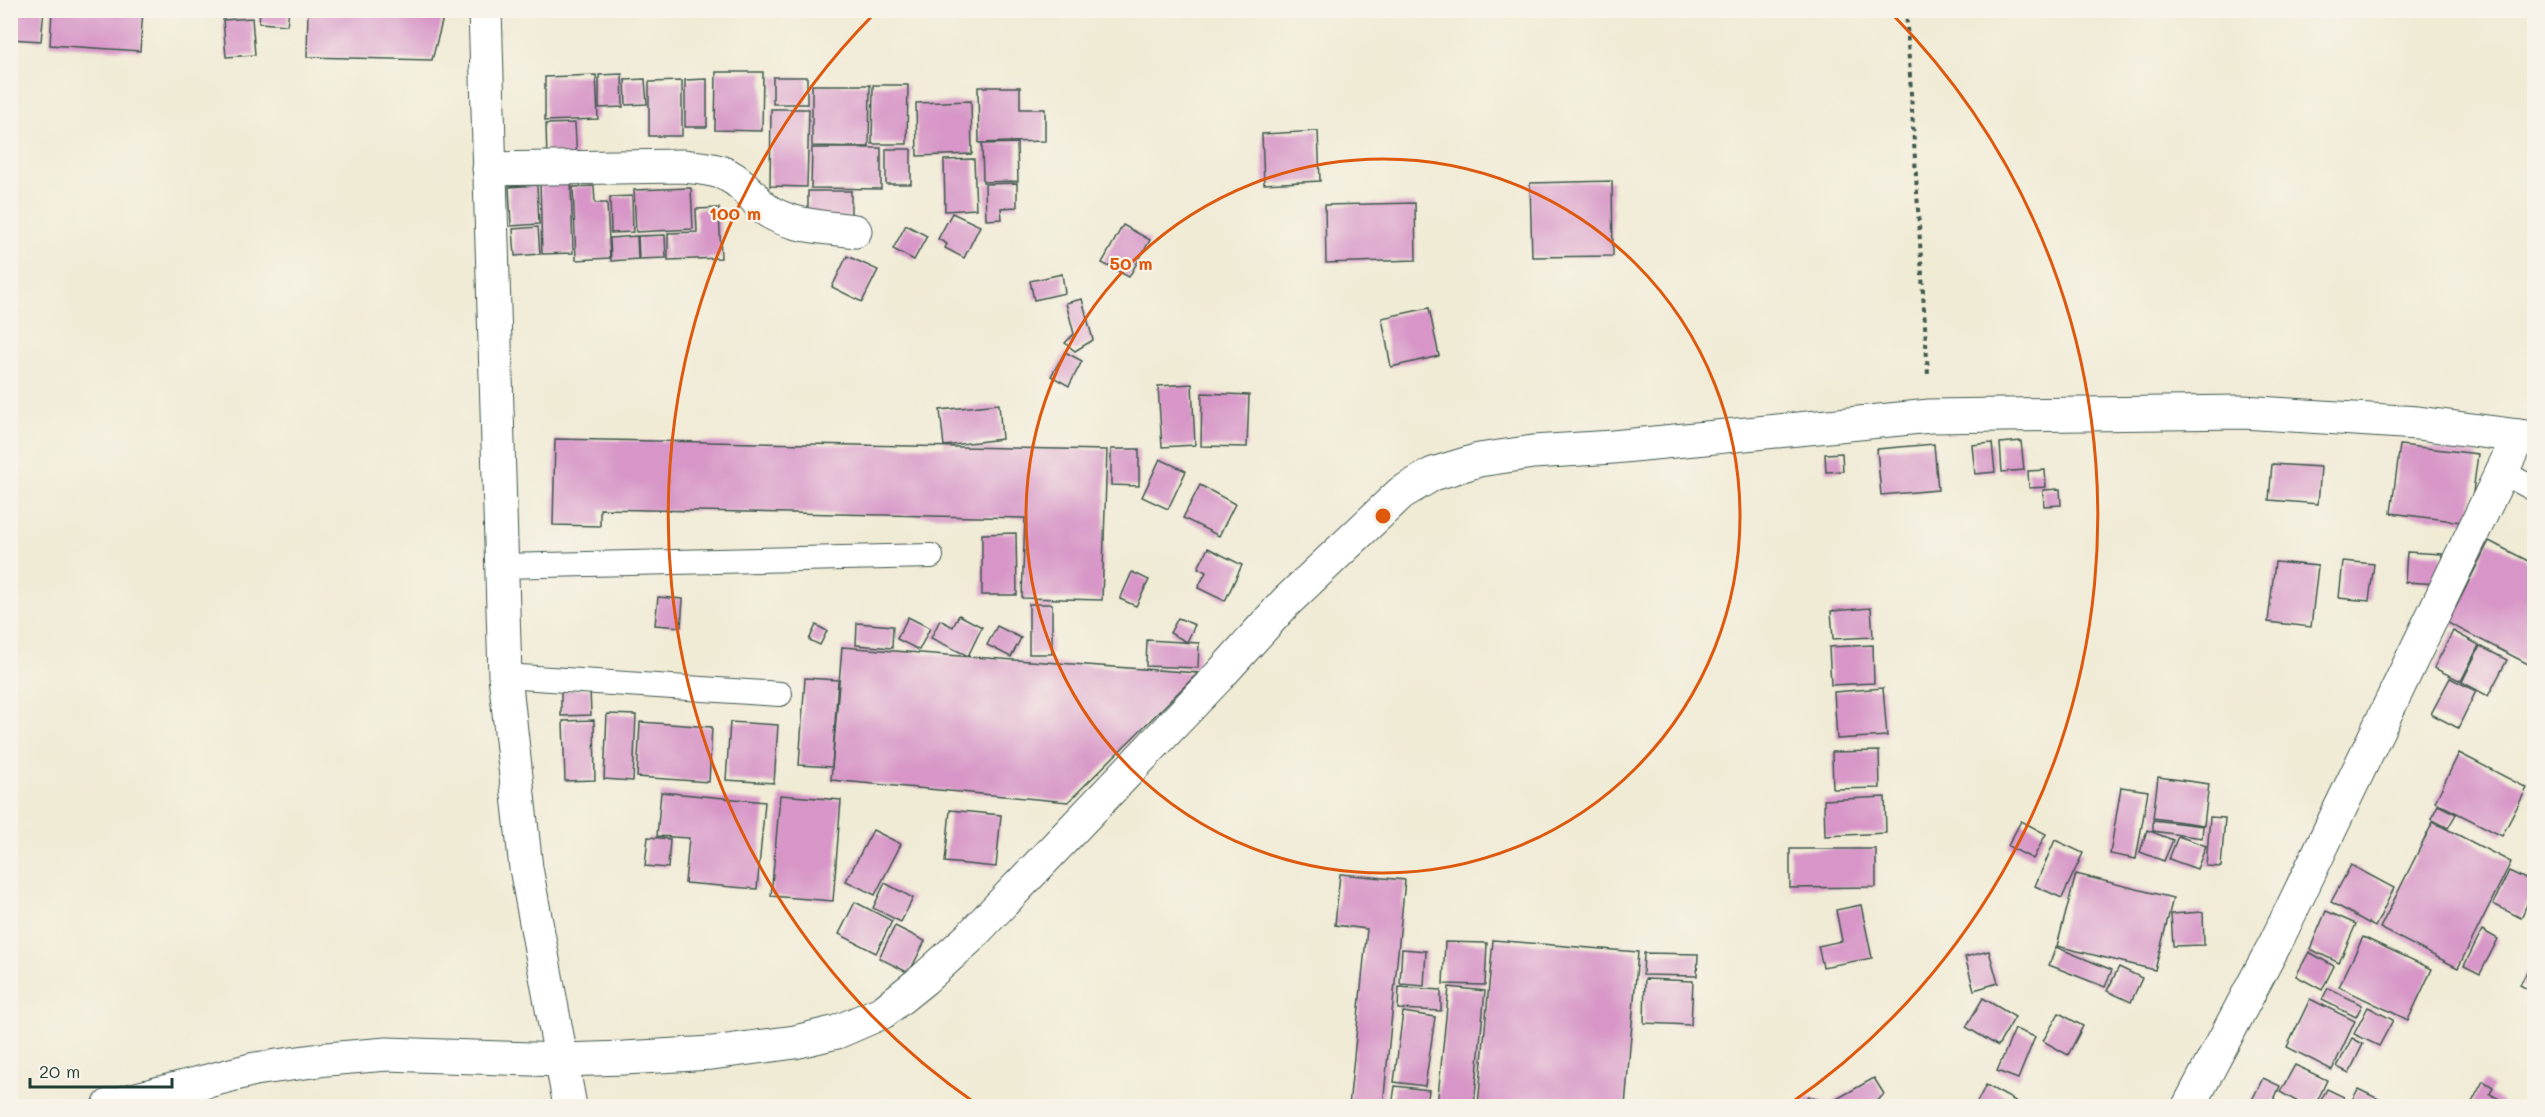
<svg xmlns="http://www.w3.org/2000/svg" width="2545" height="1117" font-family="Mali,sans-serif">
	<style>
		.building { fill: #d796c7 }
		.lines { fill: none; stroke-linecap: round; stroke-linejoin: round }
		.lane-casing { stroke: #3e574c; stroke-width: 26 }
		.street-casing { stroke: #3e574c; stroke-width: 35 }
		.secondary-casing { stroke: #3e574c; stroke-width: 35 }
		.path { stroke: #3e574c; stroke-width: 4; stroke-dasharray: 4.5 4.5; stroke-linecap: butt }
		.lane { stroke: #fff; stroke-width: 24 }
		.street { stroke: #fff; stroke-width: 33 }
		.secondary { stroke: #fff; stroke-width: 33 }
		.ring { fill: none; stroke: #de580e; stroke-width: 3 }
		.centre { fill: #de580e; stroke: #f7f3e8; stroke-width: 3 }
		.ring-label { font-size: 18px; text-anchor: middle; font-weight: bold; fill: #de580e; stroke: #f7f3e8; stroke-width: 4.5; stroke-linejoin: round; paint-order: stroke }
	</style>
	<rect width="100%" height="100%" fill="#f7f3e8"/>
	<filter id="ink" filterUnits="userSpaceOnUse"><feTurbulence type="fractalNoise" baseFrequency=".0167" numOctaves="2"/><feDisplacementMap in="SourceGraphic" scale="12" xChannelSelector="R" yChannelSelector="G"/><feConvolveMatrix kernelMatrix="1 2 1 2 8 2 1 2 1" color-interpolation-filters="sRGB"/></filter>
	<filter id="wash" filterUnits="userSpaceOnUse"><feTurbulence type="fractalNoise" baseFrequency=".008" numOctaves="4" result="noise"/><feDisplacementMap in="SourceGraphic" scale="24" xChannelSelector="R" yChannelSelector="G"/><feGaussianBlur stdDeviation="1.35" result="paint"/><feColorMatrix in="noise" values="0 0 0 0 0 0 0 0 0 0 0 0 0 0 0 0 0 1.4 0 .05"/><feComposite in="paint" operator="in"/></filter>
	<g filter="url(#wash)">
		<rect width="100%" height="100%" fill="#f0ebd5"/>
		<g id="blocks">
			<g class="building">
				<path d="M10 10H44L41 41 10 39Z"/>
				<path d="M52 10H143L140 51 50 45Z"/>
				<path d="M260 10H289L287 25 259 23Z"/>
				<path d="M308 10H439L442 22 432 60 307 57Z"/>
				<path d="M252 18 255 55 226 57 223 20Z"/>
				<path d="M716 72H763L762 131 715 130Z"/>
				<path d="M622 74 623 107 599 108V75Z"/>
				<path d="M596 75 598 119 545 121V77Z"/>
				<rect x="773" y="77" width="34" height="27"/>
				<path d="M645 79 647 104 626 105 625 80Z"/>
				<path d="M707 79V127H685V80Z"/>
				<path d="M682 81V136H649V82Z"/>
				<path d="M812 85H870L869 147 812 146Z"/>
				<path d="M873 85H908L907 144H872Z"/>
				<path d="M978 87H1020V109H1045V141L979 143Z"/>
				<path d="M971 101 972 154 917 156 916 103Z"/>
				<path d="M771 109H809L807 187 770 186Z"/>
				<path d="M575 123 577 161 547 162 546 124Z"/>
				<path d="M1318 131 1320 181 1264 184 1262 134Z"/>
				<path d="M1017 143 1018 181 983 182 982 144Z"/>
				<path d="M812 148H881V189L811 188Z"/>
				<rect x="886" y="149" width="25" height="35"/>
				<path d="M974 159 976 209 945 211 944 160Z"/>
				<path d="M1612 181 1613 256 1532 257 1530 183Z"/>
				<path d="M571 182 573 253 542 254 540 183Z"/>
				<path d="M1017 183V207L1001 208 1002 219 986 220 985 184Z"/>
				<path d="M537 185 539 224 511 226 509 187Z"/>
				<path d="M594 186 595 203H607L610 258 576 260 573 187Z"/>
				<path d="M691 188 693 229 636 232 634 190Z"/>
				<rect x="808" y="191" width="43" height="27"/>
				<path d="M632 196 633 232 611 233 610 197Z"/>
				<path d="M1415 203 1416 260 1326 263 1325 205Z"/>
				<path d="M719 208 721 258 668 260V233L697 232 696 209Z"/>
				<path d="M952 213 980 226 964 258 945 248 947 244 938 239Z"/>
				<path d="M906 225 927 236 914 260 893 249Z"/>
				<path d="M1123 225 1150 240 1129 277 1102 263Z"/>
				<path d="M538 227 540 254 515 256 513 229Z"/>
				<path d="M665 235 666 258 639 259 638 236Z"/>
				<path d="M637 236 638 259 611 261 610 238Z"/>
				<path d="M847 256 878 270 862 302 832 287Z"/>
				<path d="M1062 274 1065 293 1034 300 1030 281Z"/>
				<path d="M1082 299 1093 340 1075 351 1065 343 1074 334 1066 303Z"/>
				<path d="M1429 308 1439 356 1391 367 1382 318Z"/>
				<path d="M1065 352 1082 361 1069 386 1051 376Z"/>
				<path d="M1192 384 1195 445 1162 447 1158 386Z"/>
				<path d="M1202 393 1249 395 1247 447 1201 446Z"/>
				<path d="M999 404 1002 439 944 446 940 410Z"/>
				<path d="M555 439 1107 450 1102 600 1022 598 1025 518 600 509V526L553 525Z"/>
				<path d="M2021 441 2024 470 2002 472 2000 443Z"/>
				<path d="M1992 443 1995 472 1975 474 1972 445Z"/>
				<path d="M1934 444 1938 490 1881 495 1877 449Z"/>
				<path d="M2400 445 2478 454 2469 523 2391 513Z"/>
				<path d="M1111 449H1139V486L1111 485Z"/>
				<path d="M1842 453 1843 471 1826 472 1825 454Z"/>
				<path d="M1160 459 1186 471 1168 509 1142 497Z"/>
				<path d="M2272 464 2321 467 2318 504 2269 500Z"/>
				<path d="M2045 470 2046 487 2029 488 2028 471Z"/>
				<path d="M1200 485 1235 504 1219 536 1183 518Z"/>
				<path d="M2060 489 2061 505 2044 506 2043 490Z"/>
				<path d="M1016 533 1017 595H982V534Z"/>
				<path d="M2489 541 2534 564V667L2448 623Z"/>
				<path d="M1208 548 1242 565 1225 601 1198 588 1206 572 1198 568Z"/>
				<path d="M2407 552 2442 554 2440 584 2405 582Z"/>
				<path d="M2343 561 2374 564 2369 601 2339 598Z"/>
				<path d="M2275 562 2318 566 2311 627 2268 622Z"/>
				<path d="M1132 572 1149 580 1136 606 1120 599Z"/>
				<path d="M658 597 683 599 681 627 655 625Z"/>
				<rect x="1029" y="604" width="23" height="50"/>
				<path d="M1871 608 1873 637 1833 639 1831 611Z"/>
				<path d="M959 615 982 627 968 656 931 638 940 620 953 627Z"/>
				<path d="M908 617 930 628 919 650 897 639Z"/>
				<path d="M1178 618 1195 625 1187 642 1170 633Z"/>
				<path d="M857 623 893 626 892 648 856 645Z"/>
				<path d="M816 625 827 631 820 645 809 640Z"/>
				<path d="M997 626 1021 638 1011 657 987 645Z"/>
				<path d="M2453 631 2479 645 2461 681 2434 668Z"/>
				<path d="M1147 640 1199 643 1198 668 1146 666Z"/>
				<path d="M1873 645 1874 683 1831 685 1829 647Z"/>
				<path d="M2480 646 2507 660 2488 696 2462 682Z"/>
				<path d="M842 647 973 657 1198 673 1068 802 831 780Z"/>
				<path d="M805 678 838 680 832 767 799 765Z"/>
				<path d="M2450 678 2476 691 2458 728 2431 714Z"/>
				<path d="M1883 688 1887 736 1837 739 1834 692Z"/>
				<path d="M590 689 591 715 561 716V690Z"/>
				<path d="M607 714 636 715 633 781 604 779Z"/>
				<path d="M594 720 595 780 565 781 563 721Z"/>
				<path d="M640 722 712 727 709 782 637 777Z"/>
				<path d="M730 722 778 725 774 783 726 780Z"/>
				<path d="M1879 751 1880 788 1833 789 1832 752Z"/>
				<path d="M2459 753 2527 788 2502 836 2435 802Z"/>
				<path d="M2158 777 2209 784 2204 825 2153 818Z"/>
				<path d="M2121 787 2148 791 2136 859 2110 854Z"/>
				<path d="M661 792 765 802 757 889 685 883 689 838 657 836Z"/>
				<path d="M780 795 841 800 833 901 771 896Z"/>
				<path d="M1885 797 1886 833 1825 836 1824 800Z"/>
				<path d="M2438 805 2456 814 2448 828 2431 819Z"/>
				<path d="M950 810 1001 815 996 867 945 862Z"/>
				<path d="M2210 817 2225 818 2221 867 2206 866Z"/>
				<path d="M2153 820 2203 826 2202 838 2153 831Z"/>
				<path d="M2021 821 2046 834 2033 859 2008 846Z"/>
				<path d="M2433 822 2511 862 2458 968 2380 928Z"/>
				<path d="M873 830 901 844 875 895 846 881Z"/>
				<path d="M2147 830 2173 840 2164 861 2140 852Z"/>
				<path d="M2178 836 2206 846 2197 869 2169 859Z"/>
				<path d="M648 837 670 839 668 868 645 866Z"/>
				<path d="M2055 840 2083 853 2062 898 2035 886Z"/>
				<path d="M1790 849H1876V887L1790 888Z"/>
				<path d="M2351 865 2394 888 2375 927 2331 902Z"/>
				<path d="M2509 871 2534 883V889L2521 918 2493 904Z"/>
				<path d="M1340 874 1405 880 1383 1106H1349L1367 929 1335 925Z"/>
				<path d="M2076 874 2173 898 2155 970 2057 946Z"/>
				<path d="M885 883 913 898 901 922 873 908Z"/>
				<path d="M855 902 892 921 876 953 839 934Z"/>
				<path d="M1861 905 1872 958 1823 967 1818 946 1842 941 1836 910Z"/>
				<path d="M2326 911 2356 924 2339 963 2310 949Z"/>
				<path d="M2203 912 2204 945 2173 946 2171 914Z"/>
				<path d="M895 926 925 941 909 973 879 958Z"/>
				<path d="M2482 930 2498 939 2480 974 2464 966Z"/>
				<path d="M2363 937 2432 969 2408 1020 2339 987Z"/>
				<path d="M1493 940 1638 952 1625 1106H1478Z"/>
				<path d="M1445 942 1487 943 1485 985 1443 984Z"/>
				<path d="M2056 947 2112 970 2105 987 2049 965Z"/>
				<path d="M1402 949 1426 951 1424 986 1400 984Z"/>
				<path d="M1989 951 1998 983 1974 990 1965 957Z"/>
				<path d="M2309 952 2334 966 2322 990 2296 976Z"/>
				<path d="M1644 953 1698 954 1697 976 1643 975Z"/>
				<path d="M2534 958V993L2520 985Z"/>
				<path d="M2119 967 2142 978 2131 1002 2107 991Z"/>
				<path d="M1645 979 1693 981 1691 1025 1644 1023Z"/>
				<path d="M1399 987 1441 990V1011L1398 1009Z"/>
				<path d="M1449 987 1485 991 1474 1106H1437Z"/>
				<path d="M2328 988 2362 1005 2356 1017 2322 1000Z"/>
				<path d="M1983 998 2015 1017 1998 1046 1966 1027Z"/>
				<path d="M2310 999 2355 1021 2332 1070 2287 1047Z"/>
				<path d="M2368 1007 2393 1020 2379 1046 2354 1034Z"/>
				<path d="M1403 1012 1435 1017 1425 1086 1394 1082Z"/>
				<path d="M2059 1013 2083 1026 2068 1055 2043 1041Z"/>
				<path d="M2015 1029 2035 1037 2018 1079 1997 1071Z"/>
				<path d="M2352 1038 2363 1044 2349 1073 2337 1067Z"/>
				<path d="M2295 1065 2327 1080 2315 1106H2305L2280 1092Z"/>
				<path d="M1874 1078 1884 1094 1873 1106H1852L1833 1101Z"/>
				<path d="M2263 1078 2280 1086 2271 1106H2263L2251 1102Z"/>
				<path d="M2483 1081 2493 1087 2490 1094 2503 1101 2500 1106H2470Z"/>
				<path d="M1986 1085 2021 1104 2020 1106H1975Z"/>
				<path d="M1395 1086 1429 1090 1427 1106H1392Z"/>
				<path d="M2327 1089 2344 1097 2339 1106H2318Z"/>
				<path d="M2358 1089 2393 1106H2349Z"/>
				<path d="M1808 1096 1836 1106H1798Z"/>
			</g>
		</g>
	</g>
	<g filter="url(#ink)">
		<use href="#blocks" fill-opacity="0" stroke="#3e574c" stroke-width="1.5"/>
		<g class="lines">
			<g class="lane-casing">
				<g id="lane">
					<path d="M2502 472 2534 489"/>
					<path d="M501 566 931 556"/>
					<path d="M505 676 780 694"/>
				</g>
			</g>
			<g class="street-casing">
				<g id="street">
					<path d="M489 169 682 166C711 169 728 169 749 192 755 197 759 205 765 209 790 227 826 227 855 231"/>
					<path d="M109 1106 255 1069 327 1059 387 1054 562 1060 624 1058 712 1053 795 1042 837 1032 883 1012 924 979 968 939 1219 676 1286 602 1401 493 1433 474 1479 460 1533 452 1613 447 1930 416 2243 412 2418 423 2519 436"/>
					<path d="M2189 1106 2276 942 2519 436 2534 438"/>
				</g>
			</g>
			<g class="secondary-casing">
				<path id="secondary" d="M485 10 505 676 526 868 570 1106"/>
			</g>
			<path class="path" d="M1906 10 1928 375"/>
			<use href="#lane" class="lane"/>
			<use href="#street" class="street"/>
			<use href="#secondary" class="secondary"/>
		</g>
	</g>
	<g class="ring">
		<circle cx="1383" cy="516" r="357"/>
		<path d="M978 1105A715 715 0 0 1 873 15M1893 15A715 715 0 0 1 1788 1105"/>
	</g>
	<circle cx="1383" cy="516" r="9" class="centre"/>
	<g class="ring-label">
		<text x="735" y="220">100 m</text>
		<text x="1131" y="270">50 m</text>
	</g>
	<rect width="2545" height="1117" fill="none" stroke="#f7f3e8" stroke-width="36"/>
	<path d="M30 1078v9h142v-9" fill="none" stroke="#1f3d34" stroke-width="3"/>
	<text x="39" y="1078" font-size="18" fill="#1f3d34" stroke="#f7f3e8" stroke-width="4.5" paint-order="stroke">20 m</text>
</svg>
